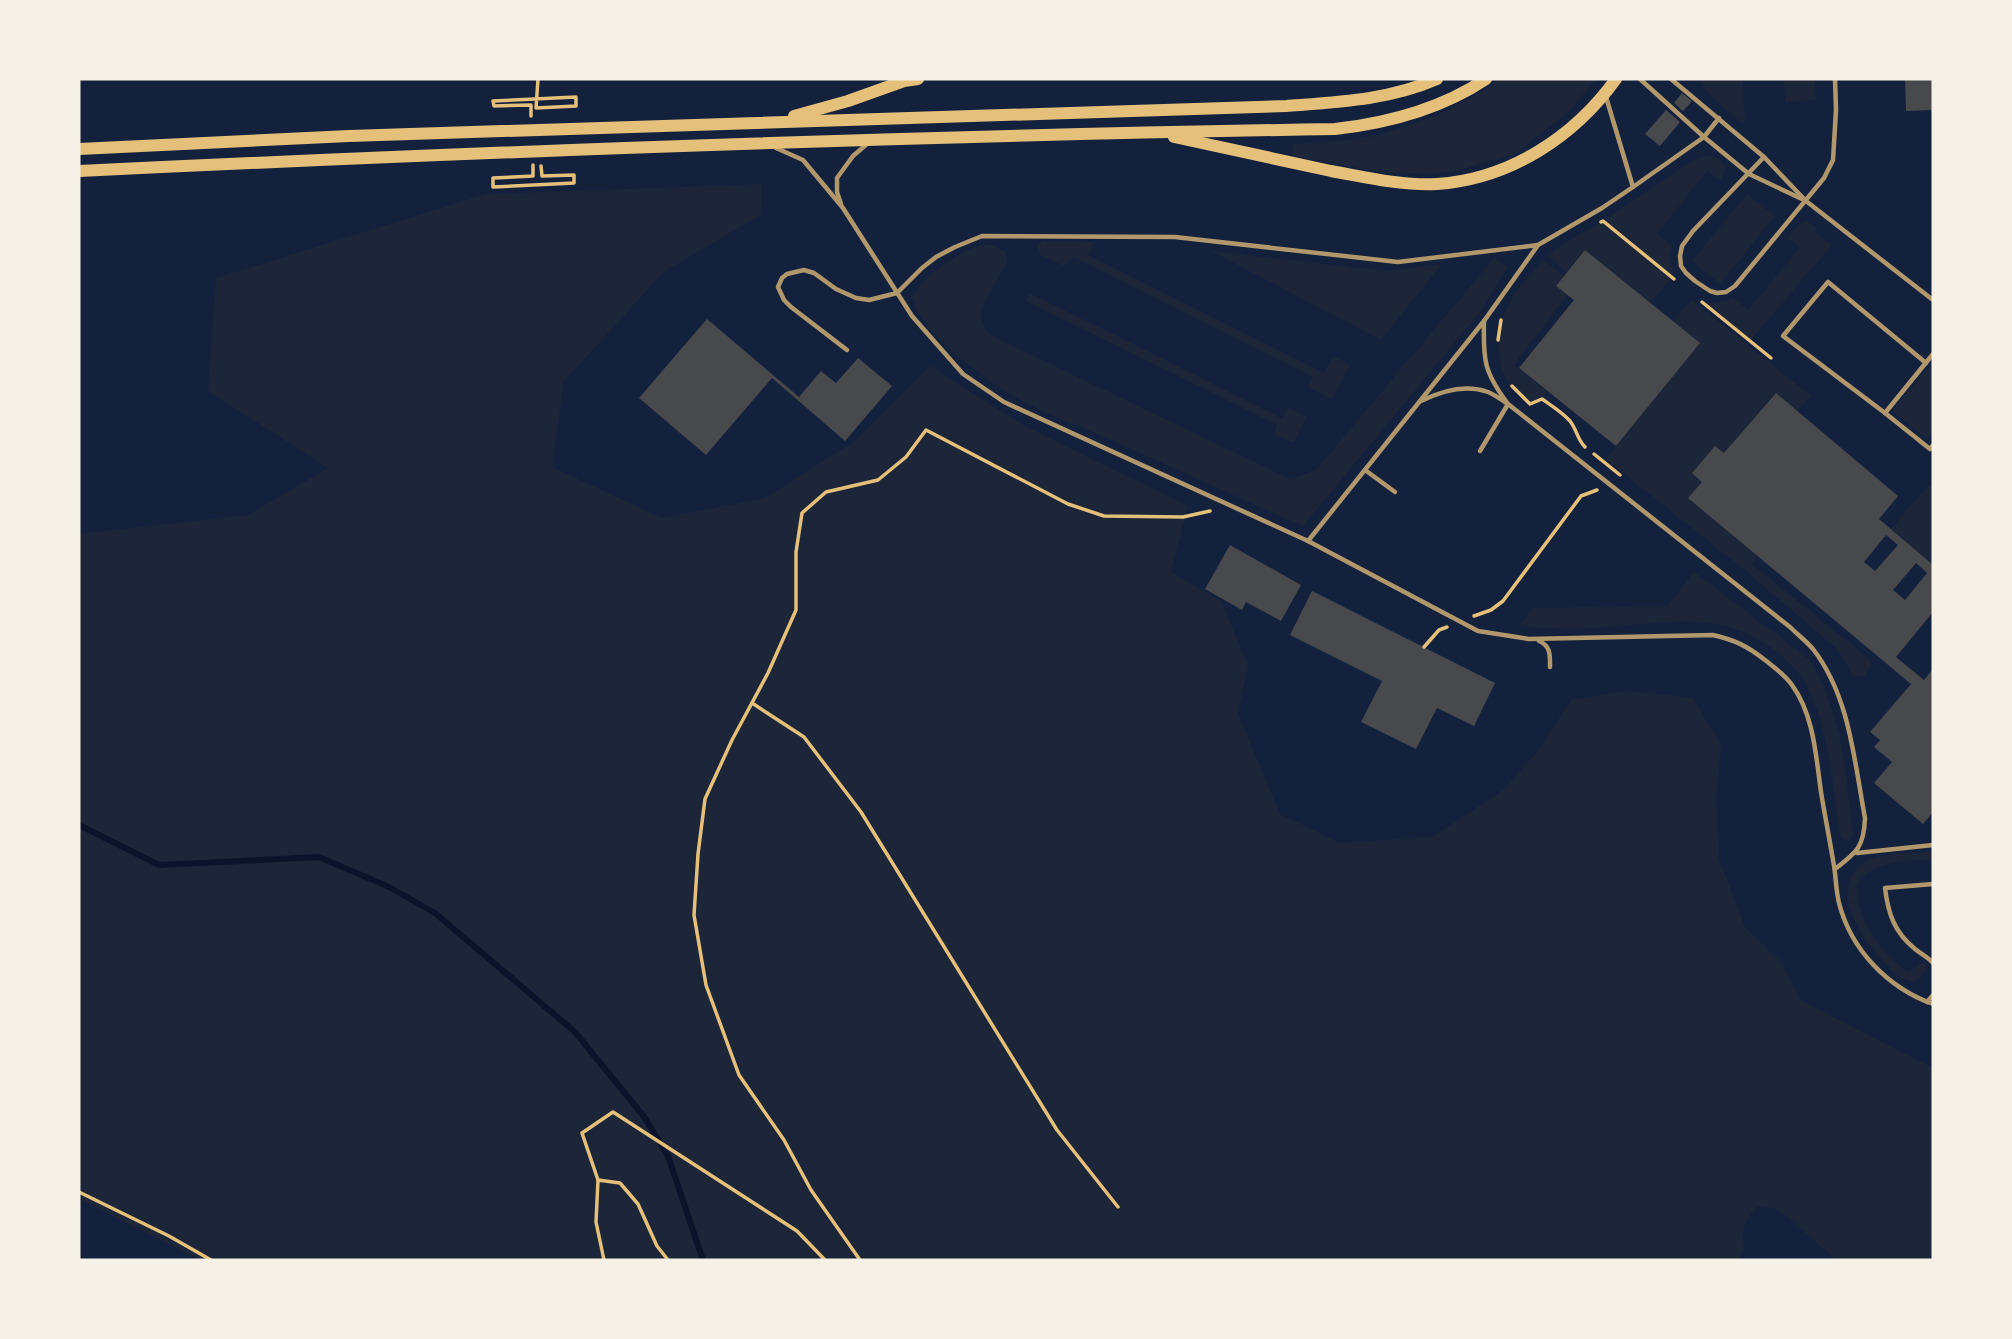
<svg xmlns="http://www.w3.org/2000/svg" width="2012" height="1339" font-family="Poppins,sans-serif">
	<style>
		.green { fill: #1d2539 }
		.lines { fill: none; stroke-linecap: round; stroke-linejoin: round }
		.stream { stroke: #0b132b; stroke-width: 6 }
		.building { fill: #48494c; fill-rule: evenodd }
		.path { stroke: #e5c07b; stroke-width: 3.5 }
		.service { stroke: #b1986c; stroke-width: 4.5 }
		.primary { stroke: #e5c07b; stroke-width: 12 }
	</style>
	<rect width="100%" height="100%" fill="#14213d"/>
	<g class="green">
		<path d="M1501 79H1596L1568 112 1515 154 1455 171 1432 174 1380 172 1292 156 1293 144C1315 143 1336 142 1358 139 1410 130 1457 108 1501 79Z"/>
		<path d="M1698 79H1742L1745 118 1742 123 1702 88 1704 84Z"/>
		<path d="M1784 79 1815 80 1816 100 1785 102Z"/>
		<path d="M1710 156C1725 158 1729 170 1720 180L1707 171 1657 234 1672 245 1669 256 1675 280 1672 278 1650 302 1585 250 1566 272 1548 256 1555 249 1603 221 1694 160 1700 157Z"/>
		<path d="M762 184 761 215 665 271 564 381 552 467 662 518 765 498 855 441 930 366 1023 425 1188 506 1171 572 1221 601 1248 665 1238 714 1280 814 1340 843 1432 837 1502 791 1538 751 1571 700 1626 691 1693 698 1721 745 1716 799 1719 859 1745 927 1783 964 1800 1000 1933 1068V1253L1929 1260H1835L1787 1216 1773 1208 1757 1207 1747 1219 1742 1234 1744 1248 1740 1260H201L79 1199V534L248 515 328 468 208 391 216 278 486 194Z"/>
		<path d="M1747 194 1775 216 1720 284 1692 261Z"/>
		<path d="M1806 221 1817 228 1814 232 1832 245 1750 341 1703 302 1716 303 1734 298 1748 310 1800 248 1787 238 1796 227Z"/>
		<path d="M1042 241 1094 242 1088 255 1324 373 1333 356 1350 365 1332 399 1308 387 1313 377 1074 257 1064 266 1040 255 1037 245Z"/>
		<path d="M982 245H992L1005 251 1007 262 983 305C979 316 982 326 990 335L1290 479 1316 470 1494 258 1507 267 1480 312 1303 526C1237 497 1172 467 1107 438 1077 425 1041 413 1014 396 982 377 921 334 912 297 928 272 954 254 982 245Z"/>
		<path d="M1211 251 1388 271 1442 264 1381 340Z"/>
		<path d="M1544 260 1563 276 1556 286 1567 295 1514 365 1547 391 1540 400 1530 404C1521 395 1510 386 1504 375 1502 371 1501 365 1500 359 1491 319 1517 287 1544 260Z"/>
		<path d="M1030 293 1282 418 1288 407 1307 417 1293 443 1274 434 1277 425 1026 301Z"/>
		<path d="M1692 300 1811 396 1797 411 1775 393 1724 453 1715 446 1693 473 1702 482 1689 498 1758 556 1752 564 1869 659 1871 666 1865 676 1854 677 1838 650 1746 571 1606 459 1700 343 1674 321Z"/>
		<path d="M1933 362V432L1927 439 1892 411Z"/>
		<path d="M1929 485 1933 489V565L1891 529Z"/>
		<path d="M1694 572 1809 659C1842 712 1846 774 1853 835L1850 840 1843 839 1840 834C1832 785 1829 723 1803 679 1797 670 1789 663 1781 656 1750 627 1710 619 1668 622 1618 625 1568 634 1519 625L1533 608 1667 606Z"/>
		<path d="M1933 851V859C1906 861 1874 860 1857 884 1855 917 1882 955 1909 972L1923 962 1928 966C1923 974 1919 984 1909 981 1898 979 1890 968 1883 961 1863 940 1830 891 1859 866 1875 852 1913 853 1933 851Z"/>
	</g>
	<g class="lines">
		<path class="stream" d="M79 825 159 865 319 857 387 886 435 913 575 1032 645 1118 668 1156 703 1260"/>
	</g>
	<g class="building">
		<path d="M1905 79H1933V110L1906 111Z"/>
		<path d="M1682 93 1692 101 1683 111 1674 103Z"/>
		<path d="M1666 110 1680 122 1660 146 1645 134Z"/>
		<path d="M1585 250 1700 343 1616 446 1519 368 1574 300 1556 286Z"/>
		<path d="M707 319 799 397 821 371 836 383 858 358 892 386 845 441 772 378 706 455 639 398Z"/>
		<path d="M1776 393 1898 496 1879 519 1933 565V612L1896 657 1924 680 1933 669V812L1923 824 1874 783 1892 762 1874 747 1880 740 1870 732 1911 684 1688 498 1702 482 1692 473 1715 446 1724 453ZM1886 535 1898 545 1875 571 1864 562ZM1916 563 1927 573 1905 600 1893 590Z"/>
		<path d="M1230 545 1301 585 1281 621 1246 602 1242 610 1205 589Z"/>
		<path d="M1312 591 1495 683 1474 726 1437 708 1416 749 1361 722 1382 681 1290 635Z"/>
	</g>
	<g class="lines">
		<g class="path">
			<path d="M531 116V105L494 106 493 101 576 97V106L536 108 538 79"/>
			<path d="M533 165V176L493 178V187L574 183V175L542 176 541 166"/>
			<path d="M1601 222 1603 221 1674 279"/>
			<path d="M1702 302 1771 358"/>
			<path d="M1498 340 1501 320"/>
			<path d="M1512 386 1530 404 1542 399C1552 406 1562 412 1570 421 1577 430 1577 439 1585 447"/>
			<path d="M1594 454 1620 475"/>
			<path d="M1474 616 1491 610 1503 601 1581 496 1597 490"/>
			<path d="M1424 647 1439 630 1447 627"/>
			<path d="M752 703 804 737 861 812 1057 1130 1118 1207"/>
			<path d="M598 1180 582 1133 613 1112 797 1231 825 1260"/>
			<path d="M79 1192 169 1236 211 1260"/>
			<path d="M604 1260 596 1222 598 1180 620 1183 638 1204 657 1246 668 1260"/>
			<path d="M860 1260 811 1190 784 1140 739 1075 706 985 694 915 698 854 705 799 732 740 768 673 796 610V552L802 513 826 492 878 480 906 457 926 430 1068 504 1104 516 1183 517 1210 511"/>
		</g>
		<g class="service">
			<path d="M1640 79 1704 137 1749 174 1802 199"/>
			<path d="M1671 79 1764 157 1806 201 1933 300"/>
			<path d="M1606 97 1633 187"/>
			<path d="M776 148 803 160 843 208 912 316 963 374 1004 402 1308 541 1478 631 1529 639 1713 635C1735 640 1747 646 1765 660 1775 668 1785 675 1792 685 1814 715 1816 757 1821 792 1825 817 1830 841 1834 866 1836 878 1836 891 1839 903 1851 950 1888 988 1933 1004"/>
			<path d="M1764 157 1693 231 1682 246 1680 256 1681 266 1686 273 1695 281 1710 291 1717 293 1726 292 1735 286 1824 178 1833 160 1836 110 1835 79"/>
			<path d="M841 204 837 192V178L853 156 867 144"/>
			<path d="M1484 321C1483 361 1484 372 1508 404L1790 627C1797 634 1806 641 1813 649 1850 697 1854 760 1865 818 1864 847 1857 852 1835 869"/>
			<path d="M847 350 791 307 784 300 778 287 782 278 787 274 804 270 814 273 836 289 856 298 869 300 897 293 922 268 936 257 955 247 982 236 1175 237 1398 262 1538 245"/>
			<path d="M1933 354 1885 413 1930 449 1933 445"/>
			<path d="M1421 401C1441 391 1466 384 1488 392 1495 395 1502 400 1508 404L1480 451"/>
			<path d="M1885 413 1783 336 1828 282 1926 363"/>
			<path d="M1365 470 1395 492"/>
			<path d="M1308 541 1484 321 1538 245 1602 208 1633 187 1704 137 1719 118"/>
			<path d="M1539 641C1551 646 1550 656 1550 667"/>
			<path d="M1857 853 1933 845"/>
			<path d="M1933 884 1885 888C1888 913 1894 932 1915 949 1921 954 1928 957 1933 963"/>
			<path d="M1927 1002 1933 995"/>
		</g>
		<g class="primary">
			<path d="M794 116 848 101 904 81 918 79"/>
			<path d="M1174 137C1226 148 1278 160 1331 171 1365 177 1402 186 1437 184 1510 179 1574 137 1616 79"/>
			<path d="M79 149 349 136 1286 106C1338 102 1389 100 1437 79"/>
			<path d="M79 171C497 151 916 136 1335 129 1389 123 1441 109 1486 79"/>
		</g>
	</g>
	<rect width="2012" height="1339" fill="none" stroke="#f6f1e7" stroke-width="161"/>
</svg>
